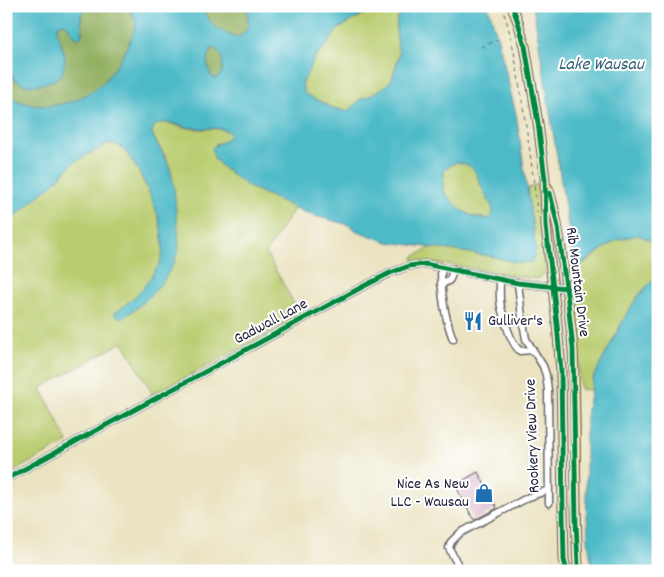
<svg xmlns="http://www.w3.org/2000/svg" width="664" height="577" font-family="Dekko,sans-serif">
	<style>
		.green { fill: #bacc6f; stroke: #6e7755 }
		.forest { fill: #93b062; stroke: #5a694e }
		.water { fill: #4dbac8; stroke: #386e82; fill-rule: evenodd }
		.building { fill: #d1a5be }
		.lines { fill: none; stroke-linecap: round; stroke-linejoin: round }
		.minor-casing { stroke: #68656a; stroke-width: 9 }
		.major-casing { stroke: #68656a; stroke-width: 11 }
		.path { stroke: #68656a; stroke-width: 1; stroke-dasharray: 4 4; stroke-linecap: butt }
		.minor { stroke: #fff; stroke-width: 6 }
		.major { stroke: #f0c369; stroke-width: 9 }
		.cycleway-casing { stroke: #fff; stroke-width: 8 }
		.cycleway { stroke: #00873e; stroke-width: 5 }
		.labels { text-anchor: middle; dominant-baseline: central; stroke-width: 4; stroke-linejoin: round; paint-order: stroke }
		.street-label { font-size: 16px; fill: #22223b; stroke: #fff }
		.poi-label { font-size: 16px; fill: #22223b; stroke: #fff; text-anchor: start }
		.water-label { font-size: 18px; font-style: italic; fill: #335f73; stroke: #fff }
	</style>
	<rect width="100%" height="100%" fill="#fff"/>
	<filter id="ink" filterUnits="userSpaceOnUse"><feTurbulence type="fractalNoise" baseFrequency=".02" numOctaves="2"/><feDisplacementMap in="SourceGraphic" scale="10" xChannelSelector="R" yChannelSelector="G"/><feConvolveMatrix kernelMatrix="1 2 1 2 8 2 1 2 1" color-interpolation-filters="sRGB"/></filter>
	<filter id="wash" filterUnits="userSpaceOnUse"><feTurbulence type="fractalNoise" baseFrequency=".0096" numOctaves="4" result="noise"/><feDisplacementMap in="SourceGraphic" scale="20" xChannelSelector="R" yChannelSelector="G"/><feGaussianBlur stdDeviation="1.12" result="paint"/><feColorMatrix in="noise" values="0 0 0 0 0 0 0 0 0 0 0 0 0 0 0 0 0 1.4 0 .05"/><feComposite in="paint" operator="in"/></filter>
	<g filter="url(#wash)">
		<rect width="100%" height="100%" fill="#eae2c0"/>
		<g class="green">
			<path d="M378 6H406L397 19 396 31 399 55 392 79 383 88 367 97 360 99 350 110 345 111 333 108 305 94 302 85 306 74 316 56 326 46 338 29Z"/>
			<path d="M164 122C174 125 185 128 195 129 206 130 221 126 230 133 229 140 222 142 216 144L214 158C235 183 266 194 295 207L266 253 301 316 153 395 123 342 41 388 68 442 6 475V221L12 219 53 184 72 164 79 159 109 143C115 144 119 145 123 149 136 161 157 206 160 224 162 235 165 251 161 262 159 266 156 269 154 272 143 291 132 300 115 313L122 318 179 248 175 202 170 168 166 157 152 135V130L156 125Z"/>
			<path d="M456 162C479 165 475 175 484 192 488 202 493 202 493 214L488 219C471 216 467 216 454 204 451 200 449 197 446 195L443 188 444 170Z"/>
			<path d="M537 184 546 270C543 276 540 279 534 279L459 266 414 261 413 257 432 247 490 256 518 263 536 250 527 189Z"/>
			<path d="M638 235 652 241 658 247V275L638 296 626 315 593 378 591 390 580 389 577 330 569 270C583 268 601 249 615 241 622 238 630 237 638 235Z"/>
		</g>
		<g class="forest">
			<path d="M86 6H125C129 9 135 16 136 22 136 29 130 41 127 47 121 60 107 81 95 89 74 105 43 111 19 101 14 99 10 95 6 92V67L15 80 65 55 57 32 58 25 63 23 66 24 75 37 82 35 81 15 85 7Z"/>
			<path d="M200 6H247C248 20 252 32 236 38L218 29 209 20Z"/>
			<path d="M214 48C224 55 223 61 222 72L216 79 211 76 207 62 211 49Z"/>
		</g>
		<g class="water">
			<path d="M6 6H86L85 7 81 15 82 35 79 39 75 37 66 24 63 23 58 25 57 32 65 55V62L62 74 56 79 39 85H24L15 80 6 67Z"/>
			<path d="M125 6H200L209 20 218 29 236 38C251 32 248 20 247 6H378L338 29 326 46 315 56 302 85 305 94 333 108 345 111 350 110 360 99 367 97 383 88 392 79 399 55 396 31 397 19 406 6H488L497 35 516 114 536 250 532 262 518 263 490 256 457 251 388 242 357 231 349 225 311 215 249 187 222 167 214 158 212 148C218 142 228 142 230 133 221 125 204 130 193 128 184 127 172 122 163 123 157 124 153 126 152 132 152 137 166 158 169 166 174 179 175 197 176 211 177 222 180 238 178 249 174 275 144 306 122 318L115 315V313C132 300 143 291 154 272 156 269 159 266 160 262 165 251 162 236 160 224 157 207 136 161 123 149 119 145 115 144 109 143L79 159 72 164 53 184 12 219 6 221V92C10 95 14 99 19 101 43 111 74 105 95 89 107 81 121 60 127 47 130 41 136 29 136 22 135 16 129 9 125 6ZM214 48C224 55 223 61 222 72L216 79 211 76 207 62 211 49ZM456 162C479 165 475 175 484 192 488 202 493 202 493 214L488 219C471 217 467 215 454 203 451 200 449 197 446 195L443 188 444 170Z"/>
			<path d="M533 6H658V247L652 241 638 235 617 240 601 250 575 269Z"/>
			<path d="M658 275V571H594L591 561 588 539 586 489V416L593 378 626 315 638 296Z"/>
		</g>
		<g id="blocks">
			<path class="building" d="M478 472 497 508 474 520 455 485Z"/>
		</g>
	</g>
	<g filter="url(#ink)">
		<use href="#blocks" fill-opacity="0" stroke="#68656a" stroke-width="1"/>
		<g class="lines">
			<g class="minor-casing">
				<g id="minor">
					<path d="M441 267C441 292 444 316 453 339"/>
					<path d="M500 279C500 288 499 298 501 307 504 319 511 344 520 351L532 350"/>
					<path d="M518 283 522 317 526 339 543 366 546 375 548 390 549 503"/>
					<path d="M441 284C451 282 451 278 453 269"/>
					<path d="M6 479 364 286 390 273 409 266 425 264 518 283 566 288"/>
					<path d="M461 571 449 548 451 542 460 533 529 497 548 490"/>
				</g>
			</g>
			<g class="major-casing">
				<g id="major">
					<path d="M512 6 518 22 525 46 538 123 545 179 546 226 557 324 561 371 563 512 564 560 567 571"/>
					<path d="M548 188C557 215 560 243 564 270 567 296 571 323 573 349 577 421 574 494 578 565L580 571"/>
				</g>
			</g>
			<g class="path">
				<path d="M501 6C511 30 515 57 519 82 526 125 533 168 537 212"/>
				<path d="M481 47 498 40"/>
			</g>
			<use href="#minor" class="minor"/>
			<use href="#major" class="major"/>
			<g class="cycleway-casing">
				<g id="cycleway">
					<path d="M512 6 518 22 525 46 538 123 545 179 546 226 557 324 561 371 563 512 564 560 567 571"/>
					<path d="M550 193 558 227 568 302 573 349 576 522 578 565 580 571"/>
					<path d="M6 479 364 286 390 273 409 266 425 264 518 283 566 288"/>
				</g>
			</g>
			<use href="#cycleway" class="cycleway"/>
		</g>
	</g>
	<defs>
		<g id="restaurant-bare" transform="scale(1.5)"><path d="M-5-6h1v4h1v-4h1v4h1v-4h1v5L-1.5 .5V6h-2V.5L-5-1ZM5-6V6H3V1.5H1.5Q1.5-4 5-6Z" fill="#1f6fb2" stroke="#fff" stroke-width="2.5" paint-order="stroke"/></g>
		<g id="shop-bare" transform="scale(1.5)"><path d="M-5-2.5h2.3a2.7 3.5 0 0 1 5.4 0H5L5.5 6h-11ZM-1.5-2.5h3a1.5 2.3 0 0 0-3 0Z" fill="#1f6fb2" stroke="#fff" stroke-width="2.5" paint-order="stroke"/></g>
	</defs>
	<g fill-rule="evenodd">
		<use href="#restaurant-bare" x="473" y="321"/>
		<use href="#shop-bare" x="484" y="493"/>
	</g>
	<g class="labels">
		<g class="street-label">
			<text transform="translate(577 282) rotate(83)">Rib Mountain Drive</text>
			<text transform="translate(271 322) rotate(-28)">Gadwall Lane</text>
			<text transform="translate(533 436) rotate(-92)">Rookery View Drive</text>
		</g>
		<g class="poi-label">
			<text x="488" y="321">Gulliver's</text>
			<text x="469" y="484" text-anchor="end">Nice As New<tspan x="469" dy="18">LLC - Wausau</tspan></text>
		</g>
		<g class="water-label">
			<text x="601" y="65">Lake Wausau</text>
		</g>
	</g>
	<rect width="664" height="577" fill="none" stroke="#fff" stroke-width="25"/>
</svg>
